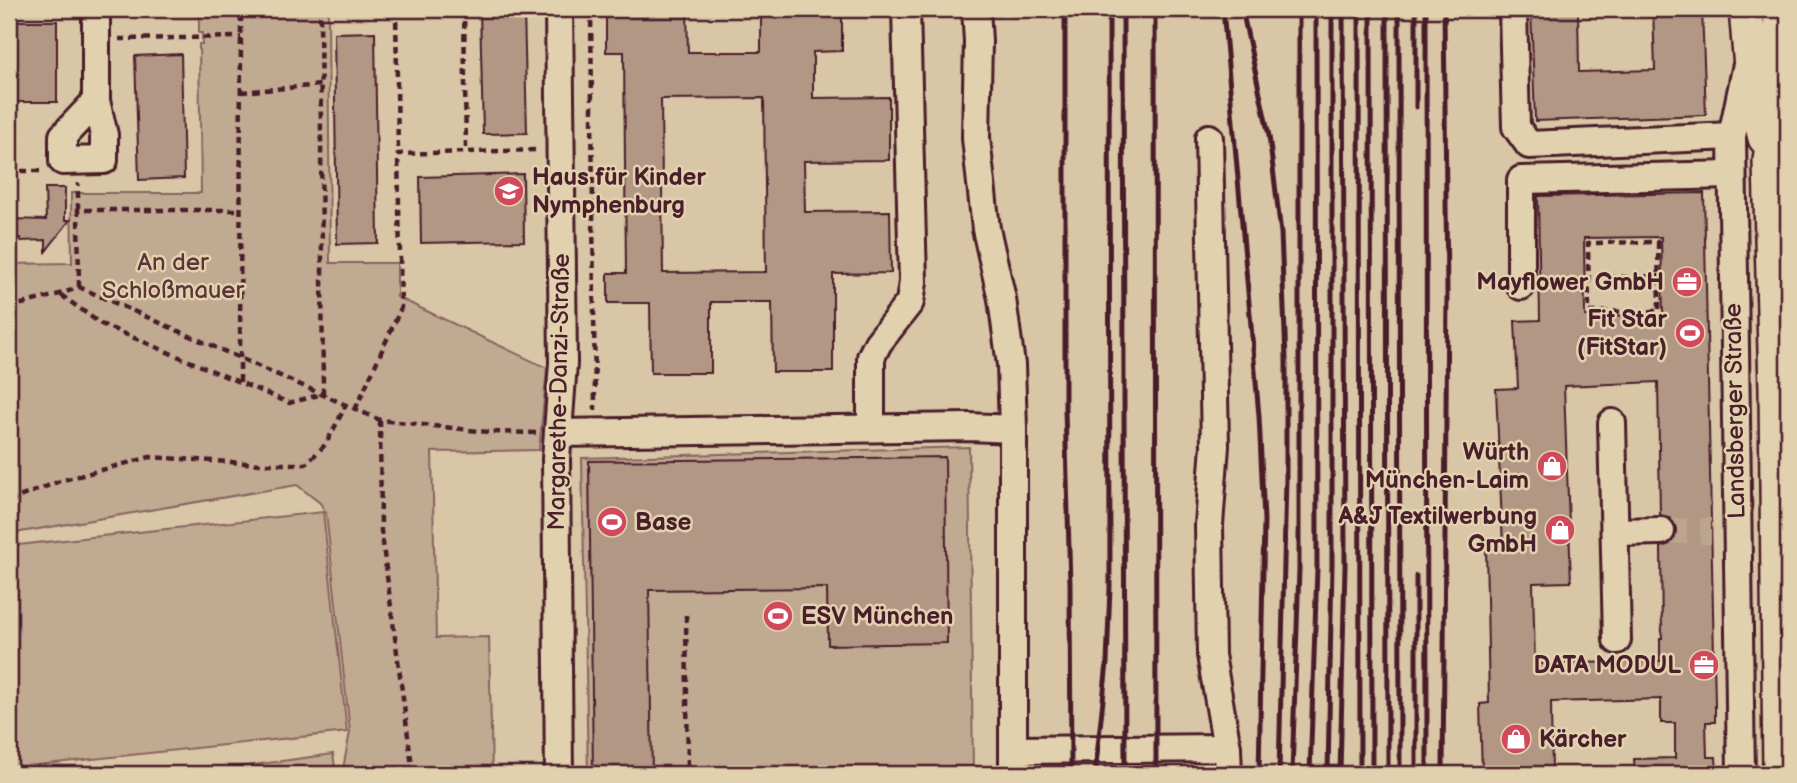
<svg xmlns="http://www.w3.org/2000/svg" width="1797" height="783" font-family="'Balsamiq Sans',sans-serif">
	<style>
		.green { fill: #c1aa92; stroke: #86645e; stroke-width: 2 }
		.building { fill: #b19784; stroke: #4a1f2b; stroke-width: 2; fill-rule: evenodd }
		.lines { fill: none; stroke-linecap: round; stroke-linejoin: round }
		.minor-tunnel { stroke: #bca58d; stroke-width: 26; stroke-dasharray: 26 13; stroke-linecap: butt }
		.minor-casing { stroke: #4a1f2b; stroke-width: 32 }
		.major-casing { stroke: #4a1f2b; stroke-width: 38 }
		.path { stroke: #4a1f2b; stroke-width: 4.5; stroke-dasharray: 7 5; stroke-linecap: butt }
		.minor { stroke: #e2d1ae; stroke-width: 26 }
		.major { stroke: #e2d1ae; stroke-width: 33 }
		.rail { stroke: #4a1f2b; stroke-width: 5 }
		.labels { text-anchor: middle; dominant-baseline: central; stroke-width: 5; stroke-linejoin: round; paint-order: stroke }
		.poi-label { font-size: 24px; font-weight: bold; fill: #4a1f2b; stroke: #e2d1ae; text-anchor: end }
		.park-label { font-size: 24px; fill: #5c343a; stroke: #e2d1ae }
		.street-label { font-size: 24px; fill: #4a1f2b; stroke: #e2d1ae }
	</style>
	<rect width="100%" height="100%" fill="#d9c6a6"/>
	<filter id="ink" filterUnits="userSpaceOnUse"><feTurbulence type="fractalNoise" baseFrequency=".0143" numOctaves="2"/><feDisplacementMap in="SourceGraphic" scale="14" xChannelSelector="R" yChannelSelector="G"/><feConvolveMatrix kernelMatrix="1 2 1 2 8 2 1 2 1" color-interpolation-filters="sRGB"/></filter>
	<g filter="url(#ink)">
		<g class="green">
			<path d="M199 9H328L330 263H397V297L547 368 539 450 432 452 436 638 489 637 492 774H342L350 732 326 513 320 503 297 485 9 534V264L72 263 71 193H201L199 44H202V33H199Z"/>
			<path d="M969 447 973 774H588L582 458Z"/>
			<path d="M323 512 347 732 9 768V546Z"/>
			<path d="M333 754 336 774H188Z"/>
		</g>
		<g class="building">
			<path d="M480 9H524L527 133 483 134Z"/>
			<path d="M606 9H687L688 52H761V9H842V51L813 52V98L889 97V160L804 161 805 212 890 211 891 273 833 274V372H773L772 302H711V373H651L650 303H608V273H626L624 52H606ZM764 98 766 272 663 273 661 99Z"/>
			<path d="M1531 9H1578L1579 72 1655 70 1653 9H1702L1706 115 1535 121Z"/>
			<rect x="9" y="21" width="48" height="81"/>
			<path d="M375 32 378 243 337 244 334 33Z"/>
			<path d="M181 54 184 178 139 180 135 56Z"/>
			<path d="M523 174 524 241 421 243 420 177Z"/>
			<path d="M45 188H65V220H70L46 251V240L21 241V238H9V219L46 220Z"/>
			<path d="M1704 193 1715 704V722H1706L1707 757H1716L1717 774H1635L1634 759 1675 758V723H1661V699L1551 702 1552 774H1482L1480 704 1489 703 1486 547H1503L1496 389 1518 388 1515 321 1540 320 1538 196ZM1661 237 1663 315 1585 316 1584 238ZM1658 382 1660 515 1668 517 1674 522 1677 531 1675 538 1670 544 1661 547 1662 638H1660V661L1535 664 1533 583 1571 582 1564 386Z"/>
			<path d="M945 457 947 643 828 645 827 588 649 590 652 774H593L589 461Z"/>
		</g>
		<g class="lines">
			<path class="minor-tunnel" d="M1661 531H1711"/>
			<g class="minor-casing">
				<g id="minor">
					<path d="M96 9V101"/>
					<path d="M559 9 563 363 556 459 559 774"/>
					<path d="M976 9 978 41 976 138 986 229 1002 299 1011 365 1013 429V774"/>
					<path d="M1513 9 1516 127 1529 145 1732 136"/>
					<path d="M96 101 104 135V160L63 161V136Z"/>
					<path d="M1209 138 1215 446 1209 525 1211 655 1227 748 1228 774"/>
					<path d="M1521 286V180L1732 175"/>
					<path d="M1612 423 1617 640"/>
					<path d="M871 428V357L878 343 910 302 913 282 906 9"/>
					<path d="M558 433 969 427 1013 429"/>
					<path d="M1615 532 1661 531"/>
					<path d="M1013 750 1227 748"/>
					<path d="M1741 774 1732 136 1746 69"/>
				</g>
			</g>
			<g class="major-casing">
				<g id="major">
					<path d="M1746 9 1753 90 1765 138"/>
					<path d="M1780 774 1776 389 1770 161 1779 86 1781 9"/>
				</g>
			</g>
			<g class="path">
				<path d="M396 9 398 154"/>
				<path d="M464 9 466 152"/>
				<path d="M591 9 595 410"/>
				<path d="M119 39 241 37"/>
				<path d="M241 92 321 85"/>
				<path d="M9 171H43"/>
				<path d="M78 210V183"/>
				<path d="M1658 242 1659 311 1589 312 1588 243Z"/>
				<path d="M1585 278 1662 276"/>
				<path d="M79 287 78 210H241"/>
				<path d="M61 295 101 324 289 403 323 394 320 9"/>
				<path d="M9 308C32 300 56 297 79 287L380 420 488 432 536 433"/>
				<path d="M240 382 241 9"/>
				<path d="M355 410 401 308 398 154 537 150"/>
				<path d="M380 420 381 531 413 774"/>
				<path d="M9 501 60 481 150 457 262 464H306L326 444 346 405"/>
				<path d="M686 615 688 774"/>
			</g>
			<use href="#minor" class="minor"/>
			<use href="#major" class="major"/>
			<g class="rail">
				<path d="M1065 9V409L1070 584 1071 774"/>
				<path d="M1123 9 1125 774"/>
				<path d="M1155 9 1156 774"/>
				<path d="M1223 9 1259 416 1264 520 1259 774"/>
				<path d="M1242 9 1269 136 1281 233 1286 359V478L1279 774"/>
				<path d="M1359 9 1360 774"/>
				<path d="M1371 9 1372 774"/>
				<path d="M1387 9 1388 774"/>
				<path d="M1399 9 1400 774"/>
				<path d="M1416 9V107"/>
				<path d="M1426 9 1427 774"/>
				<path d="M1095 774 1107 663 1110 587 1109 9"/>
				<path d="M1292 774 1299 569V9"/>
				<path d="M1310 774 1317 568 1316 9"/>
				<path d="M1328 774 1332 564V9"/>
				<path d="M1340 774 1345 565 1343 9"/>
				<path d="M1416 774V576"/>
				<path d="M1443 774 1447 295 1444 9"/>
			</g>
		</g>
	</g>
	<defs>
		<g id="school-disc" transform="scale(1.575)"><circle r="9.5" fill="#d1495b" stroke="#e2d1ae"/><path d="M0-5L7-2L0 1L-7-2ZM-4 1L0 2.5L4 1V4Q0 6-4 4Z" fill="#fff"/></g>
		<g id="office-disc" transform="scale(1.575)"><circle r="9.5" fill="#d1495b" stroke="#e2d1ae"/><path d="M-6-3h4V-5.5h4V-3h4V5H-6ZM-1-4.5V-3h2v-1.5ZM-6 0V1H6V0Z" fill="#fff"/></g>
		<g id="stadium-disc" transform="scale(1.575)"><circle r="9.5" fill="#d1495b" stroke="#e2d1ae"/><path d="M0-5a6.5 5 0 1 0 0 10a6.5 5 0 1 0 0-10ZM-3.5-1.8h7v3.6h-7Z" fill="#fff"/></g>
		<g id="shop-disc" transform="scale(1.575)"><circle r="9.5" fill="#d1495b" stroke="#e2d1ae"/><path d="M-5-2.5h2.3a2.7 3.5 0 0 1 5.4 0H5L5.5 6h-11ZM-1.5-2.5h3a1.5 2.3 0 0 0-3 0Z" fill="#fff"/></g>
	</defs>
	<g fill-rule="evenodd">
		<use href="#school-disc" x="509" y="191"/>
		<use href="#office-disc" x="1687" y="282"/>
		<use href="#stadium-disc" x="1690" y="333"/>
		<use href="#shop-disc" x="1552" y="466"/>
		<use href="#stadium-disc" x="612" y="522"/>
		<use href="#shop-disc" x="1560" y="530"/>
		<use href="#stadium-disc" x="778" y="616"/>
		<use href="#office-disc" x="1704" y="665"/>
		<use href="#shop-disc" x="1516" y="739"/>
	</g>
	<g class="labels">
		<g class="poi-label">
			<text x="532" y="177" text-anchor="start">Haus für Kinder<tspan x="532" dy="28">Nymphenburg</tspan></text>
			<text x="1664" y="282">Mayflower GmbH</text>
			<text x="1667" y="319">Fit Star<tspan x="1667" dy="28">(FitStar)</tspan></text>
			<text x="1529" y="452">Würth<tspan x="1529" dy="28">München-Laim</tspan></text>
			<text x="1537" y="516">A&amp;J Textilwerbung<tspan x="1537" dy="28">GmbH</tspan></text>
			<text x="635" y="522" text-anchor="start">Base</text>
			<text x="801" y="616" text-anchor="start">ESV München</text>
			<text x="1681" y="665">DATA MODUL</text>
			<text x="1539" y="739" text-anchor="start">Kärcher</text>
		</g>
		<g class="park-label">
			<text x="173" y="262">An der<tspan x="173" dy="28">Schloßmauer</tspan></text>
		</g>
		<g class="street-label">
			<text transform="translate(559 392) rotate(-89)">Margarethe-Danzi-Straße</text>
			<text transform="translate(1735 411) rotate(-91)">Landsberger Straße</text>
		</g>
	</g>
	<rect width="1797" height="783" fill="none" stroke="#e2d1ae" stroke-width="35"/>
	<rect x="18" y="18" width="1762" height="748" fill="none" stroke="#4a1f2b" stroke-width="2.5" filter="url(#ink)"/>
</svg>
